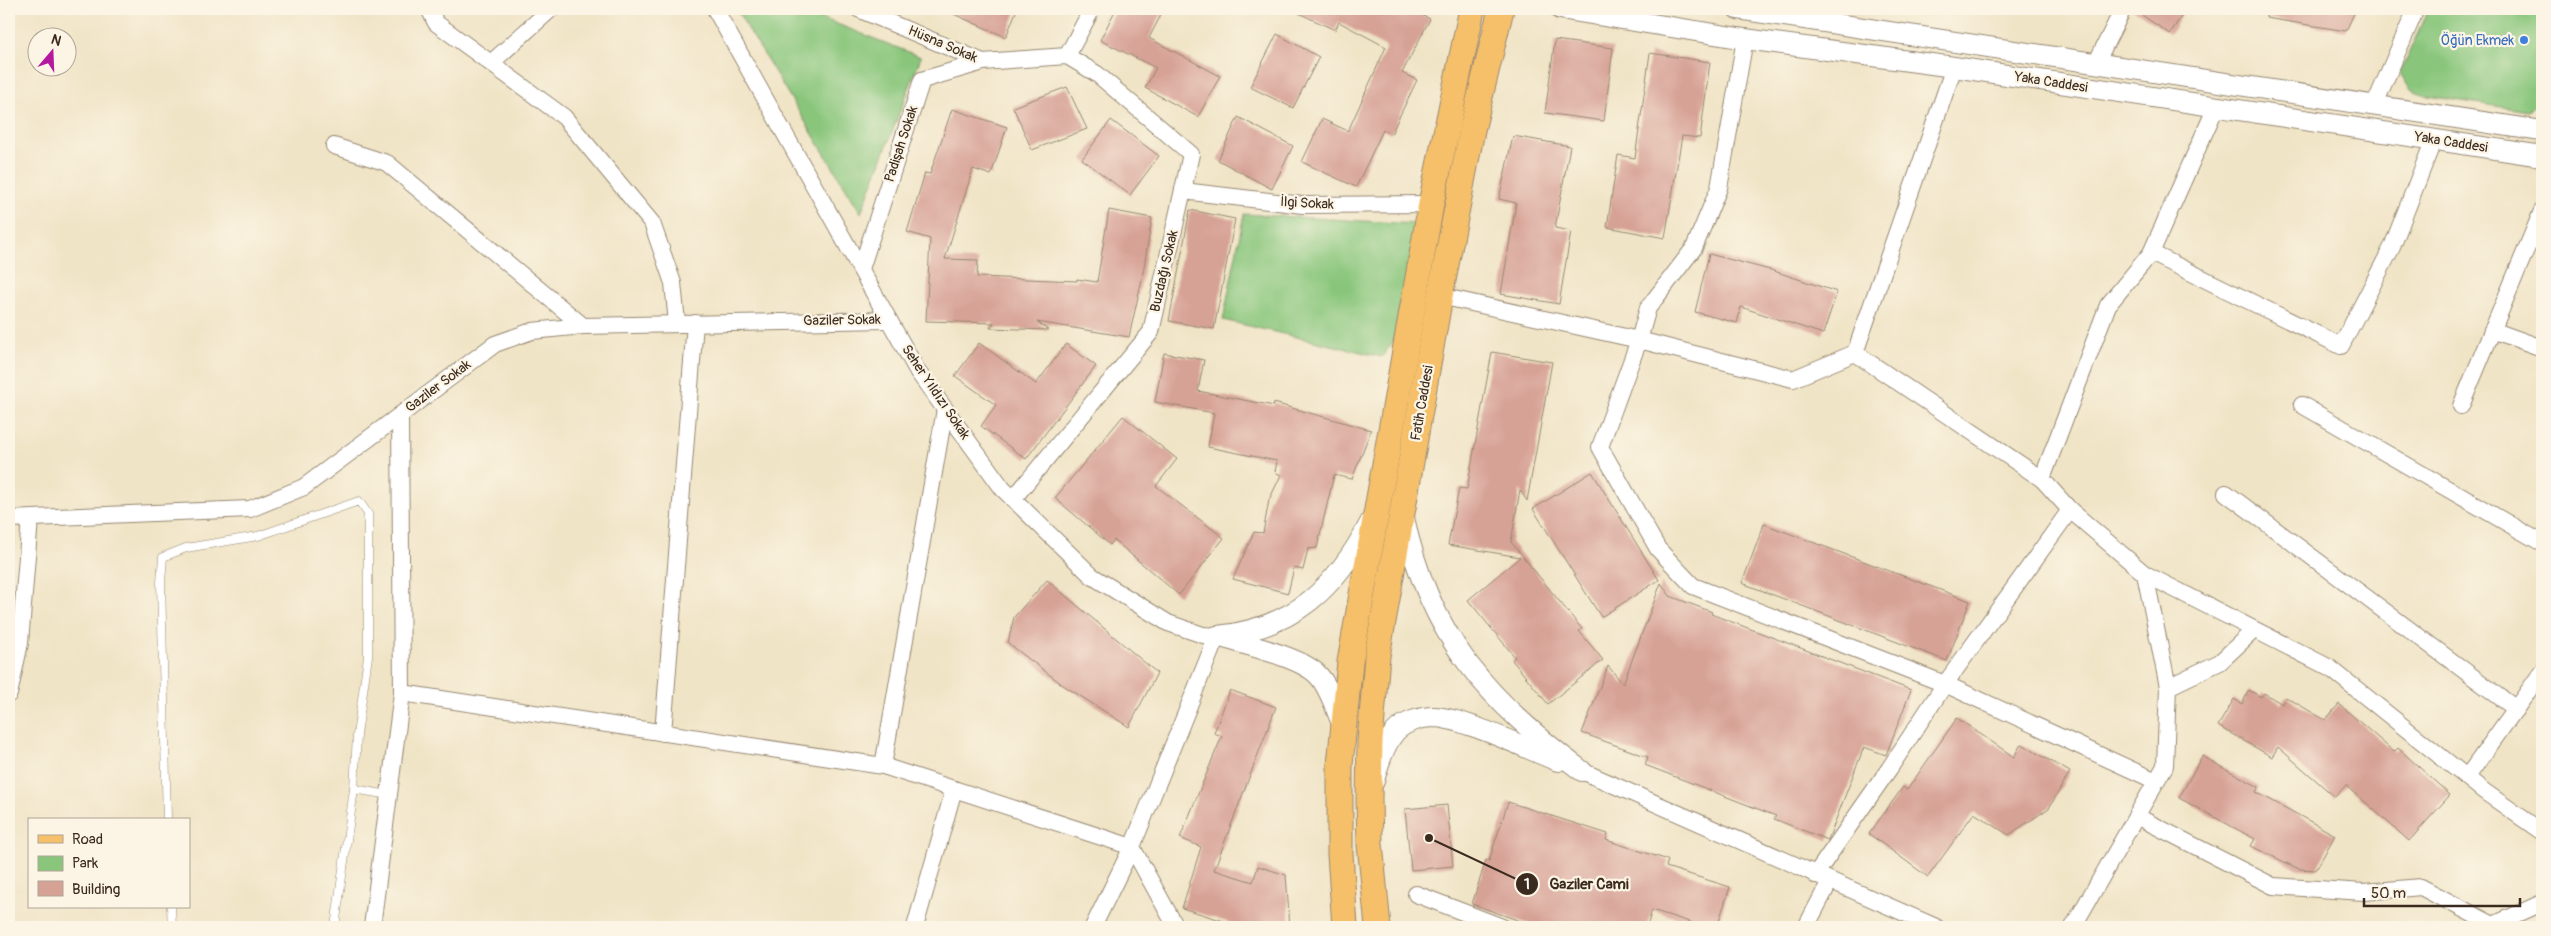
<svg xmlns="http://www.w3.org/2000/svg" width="2551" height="936" font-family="Pangolin,sans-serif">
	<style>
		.green { fill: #89c67c; stroke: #62784d }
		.building { fill: #d7a296 }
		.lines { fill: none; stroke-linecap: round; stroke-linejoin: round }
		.service-casing { stroke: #968772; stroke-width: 9 }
		.minor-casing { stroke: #968772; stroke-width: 18 }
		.tertiary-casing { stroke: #968772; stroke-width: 22 }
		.primary-casing { stroke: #968772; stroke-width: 27 }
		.service { stroke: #fff; stroke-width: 8 }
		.minor { stroke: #fff; stroke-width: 16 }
		.tertiary { stroke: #fff; stroke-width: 20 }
		.primary { stroke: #f6c06b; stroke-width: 25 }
		.shop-dot { fill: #3f7fe0; stroke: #fcf5e5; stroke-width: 2 }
		.labels { text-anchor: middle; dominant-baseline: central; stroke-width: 4.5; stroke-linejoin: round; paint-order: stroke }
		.shop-label { font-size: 14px; fill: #366cbe; stroke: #fcf5e5; text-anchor: end }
		.street-label { font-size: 14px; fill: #3b2a1e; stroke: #fcf5e5 }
		.leader { fill: none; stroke: #3b2a1e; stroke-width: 2 }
		.callout-dot { fill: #3b2a1e; stroke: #fcf5e5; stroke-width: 2 }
		.mark-label { font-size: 15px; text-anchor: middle; font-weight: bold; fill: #fff }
		.callout-label { font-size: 15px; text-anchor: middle; font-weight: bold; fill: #3b2a1e; stroke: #fcf5e5; stroke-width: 4.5; stroke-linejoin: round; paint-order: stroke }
	</style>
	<rect width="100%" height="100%" fill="#fcf5e5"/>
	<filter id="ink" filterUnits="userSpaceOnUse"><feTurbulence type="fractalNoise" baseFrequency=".02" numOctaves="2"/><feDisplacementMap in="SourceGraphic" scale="10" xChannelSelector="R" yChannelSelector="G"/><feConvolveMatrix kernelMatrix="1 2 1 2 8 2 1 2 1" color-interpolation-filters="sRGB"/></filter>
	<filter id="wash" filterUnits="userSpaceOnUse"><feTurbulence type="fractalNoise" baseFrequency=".0096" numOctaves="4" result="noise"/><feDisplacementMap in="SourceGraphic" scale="20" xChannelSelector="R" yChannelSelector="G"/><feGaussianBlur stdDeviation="1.12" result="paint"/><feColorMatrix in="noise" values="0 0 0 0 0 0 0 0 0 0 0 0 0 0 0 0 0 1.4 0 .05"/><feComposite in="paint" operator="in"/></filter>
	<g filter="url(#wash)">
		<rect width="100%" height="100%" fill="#f0e4c6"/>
		<g class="green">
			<path d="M736 9H799L921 57 861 213Z"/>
			<path d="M2428 9H2542V94L2536 106 2528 111 2428 96 2410 89 2400 73Z"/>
			<path d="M1244 214 1416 224 1397 336 1382 357 1223 320Z"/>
		</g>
		<g id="blocks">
			<g class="building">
				<path d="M942 9H1017L1006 37Z"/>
				<path d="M1116 9H1164L1149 38 1220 76 1198 117 1145 88 1156 68 1100 40Z"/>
				<path d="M1290 9H1409L1430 19 1402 73 1417 80 1391 134 1383 130 1356 187 1302 162 1322 119 1348 131 1386 47 1339 22 1335 30Z"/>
				<path d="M2133 9H2186L2170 34Z"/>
				<path d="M2267 9H2356L2346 31 2266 18Z"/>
				<path d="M1277 34 1319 57 1293 108 1250 87Z"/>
				<path d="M1555 40 1613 48 1604 121 1545 113Z"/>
				<path d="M1650 53 1710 62 1700 138 1682 136 1665 238 1607 227 1618 155 1635 158Z"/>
				<path d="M1067 87 1087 129 1032 150 1013 107Z"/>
				<path d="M952 109 1007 127 991 175 973 169 945 259 978 260 977 277 1077 281V279L1097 282 1109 210 1152 218 1142 279 1129 337 1037 322 1048 330 990 328 994 323 926 321 930 239 907 232 925 173 930 174Z"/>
				<path d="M1238 117 1293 146 1272 189 1218 160Z"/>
				<path d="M1111 120 1159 156 1130 195 1082 159Z"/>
				<path d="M1513 136 1570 146 1555 228 1571 231 1559 304 1501 294 1516 203 1499 199Z"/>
				<path d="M1190 210 1235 219 1214 329 1169 321Z"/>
				<path d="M1709 254 1774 271 1837 292 1823 334 1741 307 1737 323 1695 312Z"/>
				<path d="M979 343 1036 384 1066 344 1096 366 1026 459 981 426 996 405 955 376Z"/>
				<path d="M1492 352 1552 362 1527 501 1520 490 1511 542 1582 629 1579 631 1603 660 1548 704 1512 660 1515 657 1468 600 1520 557 1448 545 1459 488 1467 489Z"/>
				<path d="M1164 353 1204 360 1198 391 1274 406V403L1371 430 1352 479 1334 475 1317 548 1308 549 1303 570 1294 568 1288 593 1233 579 1254 532 1263 533 1269 500 1281 475 1275 472 1277 461 1208 447 1214 413 1155 402Z"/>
				<path d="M1123 416 1177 459 1156 486 1224 538 1179 595 1114 540 1110 545 1055 498Z"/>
				<path d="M1592 472 1659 580 1601 617 1533 509Z"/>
				<path d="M1764 524 1970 601 1947 661 1742 583Z"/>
				<path d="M1047 580 1157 673 1129 727 1063 685 1008 643 1014 617Z"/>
				<path d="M1661 583 1670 596 1712 612 1711 614 1911 690 1886 755 1864 747 1828 840 1774 819 1776 816 1645 765 1648 757 1582 733 1608 666 1623 684Z"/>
				<path d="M1230 690 1276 707 1214 870 1253 882 1258 866 1286 875 1290 927H1243L1182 908 1201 847 1180 838 1222 736 1214 733Z"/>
				<path d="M2249 690 2261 697 2264 693 2282 704 2286 697 2325 720 2339 704 2394 752 2398 748 2450 795 2409 841 2346 785 2335 797 2278 747 2272 757 2218 726 2234 699 2242 704Z"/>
				<path d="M1957 718 2014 757 2021 744 2070 772 2049 808 2009 835 1974 813 1928 877 1869 834 1903 787 1907 790Z"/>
				<path d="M2202 756 2259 787 2256 792 2335 835 2316 870 2299 869 2251 846 2255 839 2179 798Z"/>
				<path d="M1508 802 1608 834 1606 840 1668 860 1666 867 1730 887 1717 927H1705L1652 910 1647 927H1537L1472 904 1486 860 1489 861Z"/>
				<path d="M1447 805 1453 866 1411 870 1405 809Z"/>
			</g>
		</g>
	</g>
	<g filter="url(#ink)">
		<use href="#blocks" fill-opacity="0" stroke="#968772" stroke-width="1"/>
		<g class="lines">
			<g class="service-casing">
				<g id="service">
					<path d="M354 789 389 795"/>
					<path d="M167 820 161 582 163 557 186 548 258 536 359 501 368 514V656L357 735 354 789 335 927"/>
					<path d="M171 907 172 927"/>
				</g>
			</g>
			<g class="minor-casing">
				<g id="minor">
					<path d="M429 9 436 23 564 117 652 223 673 283 677 323"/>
					<path d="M715 9 918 372 1003 489 1092 576 1168 623 1203 635 1217 636 1132 847 1176 927"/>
					<path d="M858 9 983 62 1067 56 1092 9"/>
					<path d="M491 63 551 9"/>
					<path d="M2096 63 2123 9"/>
					<path d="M1954 67 1855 353 2042 479 2108 305 2151 253 2216 107"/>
					<path d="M2375 104 2416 9"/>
					<path d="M334 146 387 163 583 326"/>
					<path d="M1183 191 1303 205 1431 204"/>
					<path d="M2151 253 2341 346 2392 247 2434 139"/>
					<path d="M861 269 922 80 983 62"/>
					<path d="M1440 296 1639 340 1648 308 1694 248 1719 188 1745 39"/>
					<path d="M2492 330 2542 348"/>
					<path d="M2302 405 2542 543"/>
					<path d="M2461 406 2542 211"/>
					<path d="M400 415 402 693 883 766 945 409"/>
					<path d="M2042 479 2070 510"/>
					<path d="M2226 493 2516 709"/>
					<path d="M1013 499 1151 332 1191 154 1097 74 1067 56"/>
					<path d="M9 519 250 509 304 487 495 344 532 331 583 326 889 320"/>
					<path d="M2145 574 2330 668 2485 792 2542 832"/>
					<path d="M2168 687 2220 662 2254 630"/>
					<path d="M9 694 20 643 30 519"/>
					<path d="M663 733 695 323"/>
					<path d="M883 766 1132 847 1093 927"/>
					<path d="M1582 771 1936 927"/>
					<path d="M2467 777 2542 672"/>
					<path d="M2136 816 2273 886 2364 892 2421 887 2493 925 2542 903"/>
					<path d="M1815 875 1889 769 1945 684 1693 586 1658 549 1600 447 1639 340 1793 379 1855 353"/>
					<path d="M1416 894 1502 927"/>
					<path d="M372 927 402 693"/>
					<path d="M915 927 954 789"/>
					<path d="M1806 927 1830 881"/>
					<path d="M2073 927 2165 766 2168 687 2145 574 2070 510 1945 684 2156 781"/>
				</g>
			</g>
			<g class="tertiary-casing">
				<g id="tertiary">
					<path d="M1560 9 1745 39 1954 67 2542 156"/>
					<path d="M1738 9 2542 131"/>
					<path d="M1404 518C1429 636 1488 701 1582 771"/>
					<path d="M1217 636C1295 628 1336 588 1371 521"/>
					<path d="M1221 637C1246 645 1301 657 1318 675 1330 688 1336 710 1343 726"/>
					<path d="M1374 781C1378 765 1384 745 1395 732 1404 722 1421 717 1434 717 1464 718 1527 749 1558 761"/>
				</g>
			</g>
			<g class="primary-casing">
				<g id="primary">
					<path d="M1345 927 1340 854V765L1350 662 1431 204 1472 9"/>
					<path d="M1378 927 1370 844 1369 800 1370 741 1377 656 1440 296 1472 130 1501 9"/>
				</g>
			</g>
			<use href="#service" class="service"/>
			<use href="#minor" class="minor"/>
			<use href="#tertiary" class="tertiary"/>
			<use href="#primary" class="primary"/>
		</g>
	</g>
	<circle class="shop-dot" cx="2524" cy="40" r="5"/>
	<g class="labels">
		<g class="shop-label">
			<text x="2514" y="40">Öğün Ekmek</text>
		</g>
		<g class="street-label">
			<text transform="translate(943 44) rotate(23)">Hüsna Sokak</text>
			<text transform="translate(2051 82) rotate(9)">Yaka Caddesi</text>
			<text transform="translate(2451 142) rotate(9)">Yaka Caddesi</text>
			<text transform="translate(901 144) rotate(-72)">Padişah Sokak</text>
			<text transform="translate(1307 203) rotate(3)">İlgi Sokak</text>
			<text transform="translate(1164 271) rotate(-77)">Buzdağı Sokak</text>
			<text transform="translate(842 320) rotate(-1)">Gaziler Sokak</text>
			<text transform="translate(438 386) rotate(-37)">Gaziler Sokak</text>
			<text transform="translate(936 392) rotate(56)">Seher Yıldızı Sokak</text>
			<text transform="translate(1422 403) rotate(-80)">Fatih Caddesi</text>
		</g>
	</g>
	<path class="leader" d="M1429 838L1527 884"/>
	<g class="callout-dot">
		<circle cx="1429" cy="838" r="5"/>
		<circle cx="1527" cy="884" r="12"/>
	</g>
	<g class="mark-label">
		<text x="1527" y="889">1</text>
	</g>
	<g class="callout-label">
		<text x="1589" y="889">Gaziler Cami</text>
	</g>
	<rect width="2551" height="936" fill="none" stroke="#fcf5e5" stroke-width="30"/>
	<rect x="28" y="818" width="162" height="90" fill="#fcf5e5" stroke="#afa495"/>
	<rect x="38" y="835" width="25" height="8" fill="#f6c06b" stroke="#afa495"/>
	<text x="72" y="844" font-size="15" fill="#3b2a1e">Road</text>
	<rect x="38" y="856" width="25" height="15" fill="#89c67c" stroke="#afa495"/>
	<text x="72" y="868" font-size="15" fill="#3b2a1e">Park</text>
	<rect x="38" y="881" width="25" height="15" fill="#d7a296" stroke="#afa495"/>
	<text x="72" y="894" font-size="15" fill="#3b2a1e">Building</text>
	<g transform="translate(52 52) rotate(19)"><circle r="24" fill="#fcf5e5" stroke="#afa495"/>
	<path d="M0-4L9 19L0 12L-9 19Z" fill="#b5179e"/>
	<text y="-8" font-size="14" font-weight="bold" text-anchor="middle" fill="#3b2a1e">N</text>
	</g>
	<path d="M2364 898v8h156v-8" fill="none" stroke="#3b2a1e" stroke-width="2.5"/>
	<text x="2371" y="898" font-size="15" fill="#3b2a1e" stroke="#fcf5e5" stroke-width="4" paint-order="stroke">50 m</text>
</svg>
